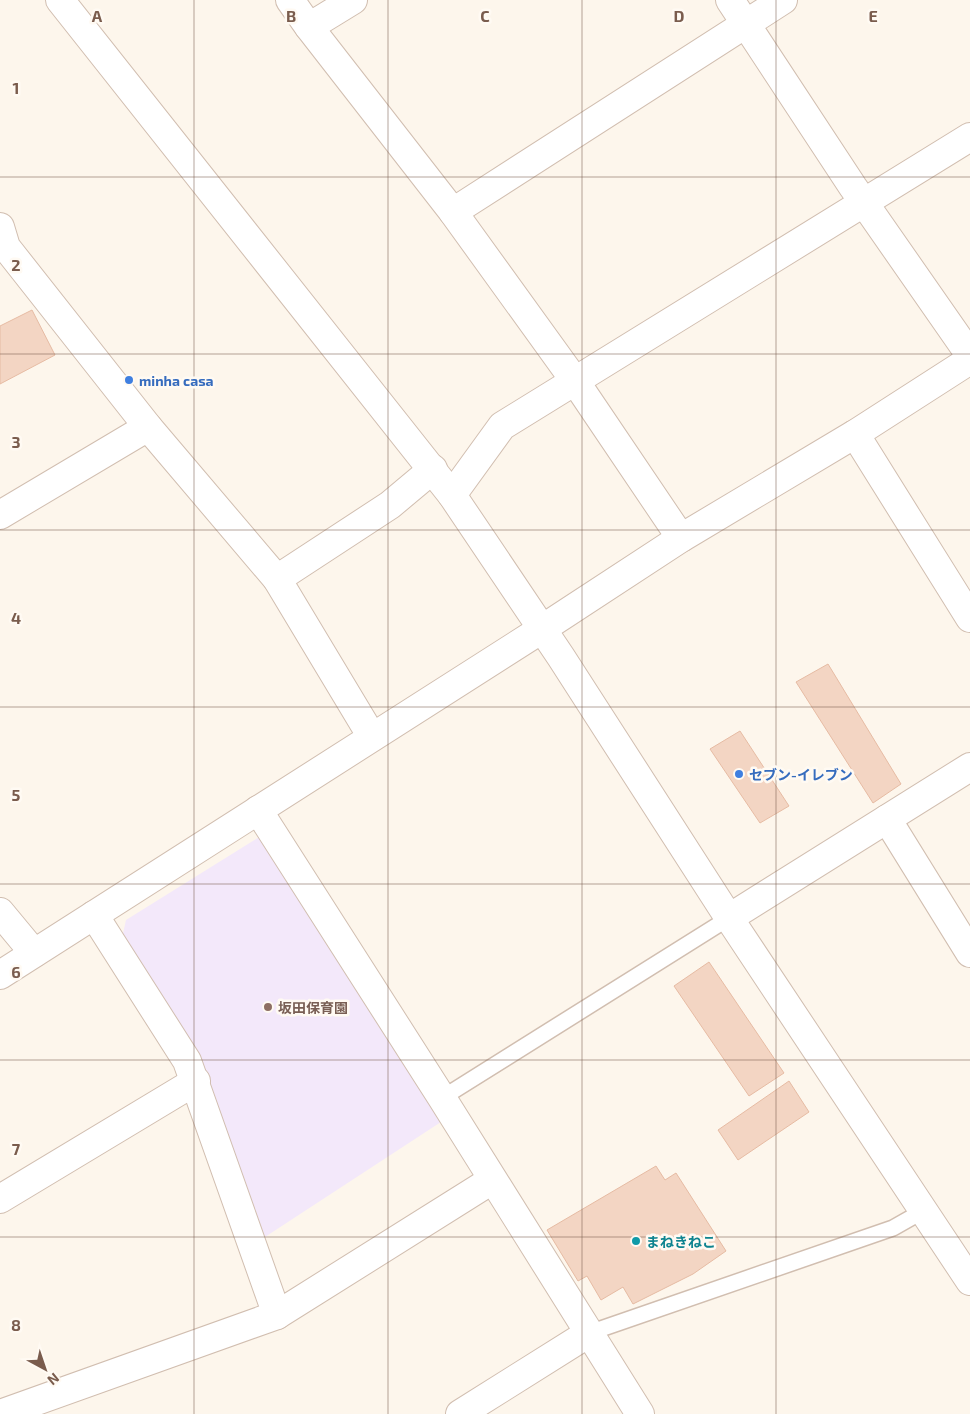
<svg xmlns="http://www.w3.org/2000/svg" width="970" height="1414" font-family="'Exo 2','Noto Sans JP',sans-serif">
	<style>
		.education { fill: #f3e8fa }
		.building { fill: #f3d5c3; stroke: #e6bba3 }
		.lines { fill: none; stroke-linecap: round; stroke-linejoin: round }
		.service-casing { stroke: #d1beb0; stroke-width: 18 }
		.minor-casing { stroke: #d1beb0; stroke-width: 30 }
		.tertiary-casing { stroke: #d1beb0; stroke-width: 30 }
		.service { stroke: #fff; stroke-width: 15 }
		.minor { stroke: #fff; stroke-width: 28 }
		.tertiary { stroke: #fff; stroke-width: 28 }
		.grid { fill: none; stroke: #7a5c4d; stroke-width: 1; stroke-opacity: 0.55 }
		.shop-dot { fill: #3f7fe0; stroke: #fffaf3; stroke-width: 2 }
		.education-dot { fill: #8d6e63; stroke: #fffaf3; stroke-width: 2 }
		.culture-dot { fill: #0f9aa8; stroke: #fffaf3; stroke-width: 2 }
		.labels { text-anchor: middle; dominant-baseline: central; stroke-width: 5; stroke-linejoin: round; paint-order: stroke }
		.shop-label { font-size: 14px; font-weight: bold; fill: #366cbe; stroke: #fffaf3; text-anchor: start }
		.education-label { font-size: 14px; font-weight: bold; fill: #785e54; stroke: #fffaf3; text-anchor: start }
		.culture-label { font-size: 14px; font-weight: bold; fill: #0d838f; stroke: #fffaf3; text-anchor: start }
		.grid-label { font-size: 16px; text-anchor: middle; font-weight: bold; fill: #7a5c4d; stroke: #fffaf3; stroke-width: 5; stroke-linejoin: round; paint-order: stroke }
	</style>
	<rect width="100%" height="100%" fill="#fdf6ec"/>
	<path class="education" d="M261 836 444 1120 265 1237 207 1076 122 938 126 920Z"/>
	<g class="building">
		<path d="M32 310 55 355 0 384V326Z"/>
		<path d="M828 664 901 784 873 803 796 682Z"/>
		<path d="M740 731 789 806 760 823 710 749Z"/>
		<path d="M709 962 784 1073 749 1096 674 986Z"/>
		<path d="M789 1081 809 1112 738 1160 718 1130Z"/>
		<path d="M656 1166 665 1180 676 1173 726 1251 693 1274 633 1304 623 1287 601 1300 587 1276 578 1281 547 1230Z"/>
	</g>
	<g class="lines">
		<g class="service-casing">
			<g id="service">
				<path d="M442 1098 729 918"/>
				<path d="M589 1333 893 1228 923 1211"/>
			</g>
		</g>
		<g class="minor-casing">
			<g id="minor">
				<path d="M290 0 309 27 453 212 575 381 681 538"/>
				<path d="M730 0 853 187 970 355"/>
				<path d="M309 27 353 0"/>
				<path d="M453 212 783 0"/>
				<path d="M0 227 6 247 148 427 277 579 372 737"/>
				<path d="M855 434 970 618"/>
				<path d="M452 495 502 426 970 137"/>
				<path d="M0 515 148 427"/>
				<path d="M277 579 390 505 433 469"/>
				<path d="M258 810 442 1098 640 1414"/>
				<path d="M887 819 970 953"/>
				<path d="M0 912 34 953"/>
				<path d="M94 915 187 1061 277 1315"/>
				<path d="M729 918 970 767"/>
				<path d="M0 975 542 629 681 538 855 434 970 360"/>
				<path d="M0 1199 196 1081"/>
				<path d="M0 1414 277 1315 492 1180"/>
				<path d="M460 1414 589 1333"/>
			</g>
		</g>
		<g class="tertiary-casing">
			<path id="tertiary" d="M60 0 452 495 561 657 729 918 970 1281"/>
		</g>
		<use href="#service" class="service"/>
		<use href="#minor" class="minor"/>
		<use href="#tertiary" class="tertiary"/>
	</g>
	<path class="grid" d="M194 0V1414M388 0V1414M582 0V1414M776 0V1414M0 177H970M0 354H970M0 530H970M0 707H970M0 884H970M0 1060H970M0 1237H970"/>
	<g class="shop-dot">
		<circle cx="129" cy="380" r="5"/>
		<circle cx="739" cy="774" r="5"/>
	</g>
	<circle class="education-dot" cx="268" cy="1007" r="5"/>
	<circle class="culture-dot" cx="636" cy="1241" r="5"/>
	<g class="labels">
		<g class="shop-label">
			<text x="139" y="380">minha casa</text>
			<text x="749" y="774">セブン-イレブン</text>
		</g>
		<g class="education-label">
			<text x="278" y="1007">坂田保育園</text>
		</g>
		<g class="culture-label">
			<text x="646" y="1241">まねきねこ</text>
		</g>
	</g>
	<g class="grid-label">
		<text x="97" y="22">A</text>
		<text x="291" y="22">B</text>
		<text x="485" y="22">C</text>
		<text x="679" y="22">D</text>
		<text x="873" y="22">E</text>
		<text x="16" y="94">1</text>
		<text x="16" y="271">2</text>
		<text x="16" y="448">3</text>
		<text x="16" y="624">4</text>
		<text x="16" y="801">5</text>
		<text x="16" y="978">6</text>
		<text x="16" y="1155">7</text>
		<text x="16" y="1331">8</text>
	</g>
	<g transform="translate(45 1369) rotate(140)" stroke="#fffaf3" stroke-width="4" paint-order="stroke">
	<path d="M0-4L9 19L0 12L-9 19Z" fill="#7a5c4d"/>
	<text y="-8" font-size="14" font-weight="bold" text-anchor="middle" fill="#7a5c4d">N</text>
	</g>
</svg>
